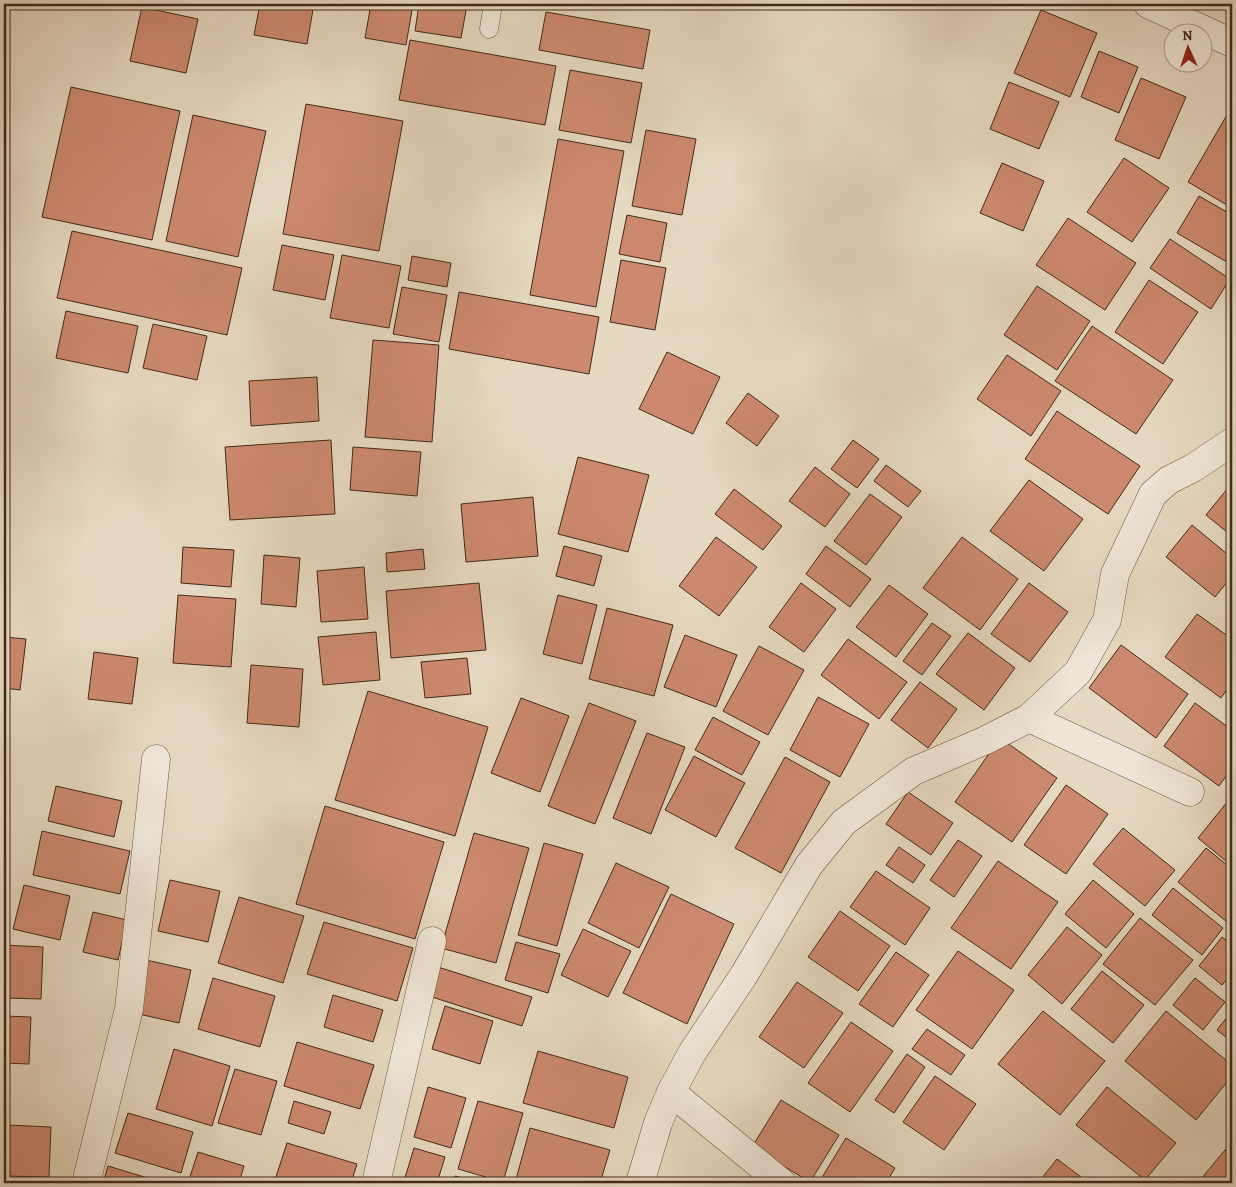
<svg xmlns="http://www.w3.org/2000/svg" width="1236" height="1187" font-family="Alegreya,serif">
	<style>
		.building { fill: #cd896f; stroke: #422a19 }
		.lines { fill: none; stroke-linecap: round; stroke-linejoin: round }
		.service-casing { stroke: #6b5643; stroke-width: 19 }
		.minor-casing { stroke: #6b5643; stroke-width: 29 }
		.service { stroke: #efe6d7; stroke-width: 18 }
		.minor { stroke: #efe6d7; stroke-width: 28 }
	</style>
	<rect width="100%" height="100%" fill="#e6d9c1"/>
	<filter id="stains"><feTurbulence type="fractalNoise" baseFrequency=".004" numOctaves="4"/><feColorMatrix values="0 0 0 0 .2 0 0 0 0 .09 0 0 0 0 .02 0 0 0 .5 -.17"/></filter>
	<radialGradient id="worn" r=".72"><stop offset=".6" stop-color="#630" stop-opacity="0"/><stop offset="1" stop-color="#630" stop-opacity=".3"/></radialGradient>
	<g class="building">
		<path d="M260 4H314L307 44 254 35Z"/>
		<path d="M371 4H413L406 45 365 38Z"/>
		<path d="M419 4 467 5 461 38 415 31Z"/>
		<path d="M142 7 198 19 186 73 130 61Z"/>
		<path d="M1041 10 1097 33 1070 97 1014 73Z"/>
		<path d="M546 12 650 30 643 69 539 50Z"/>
		<path d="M410 40 556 66 545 125 399 100Z"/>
		<path d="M1099 51 1138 67 1119 113 1081 97Z"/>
		<path d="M570 70 642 83 631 143 559 130Z"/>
		<path d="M1141 78 1186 97 1159 159 1115 140Z"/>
		<path d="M1009 82 1059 102 1039 149 990 129Z"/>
		<path d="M71 87 180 111 152 240 42 217Z"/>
		<path d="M306 104 403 121 379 251 283 234Z"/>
		<path d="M1231 108 1232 109V208L1188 182Z"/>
		<path d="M193 115 266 131 238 257 166 241Z"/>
		<path d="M646 130 696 139 682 215 632 206Z"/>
		<path d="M558 139 624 151 596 307 530 295Z"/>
		<path d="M1124 158 1169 188 1132 242 1087 212Z"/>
		<path d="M1002 163 1044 181 1023 231 980 213Z"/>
		<path d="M1199 196 1232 215V265L1177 233Z"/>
		<path d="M627 215 667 223 660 262 619 254Z"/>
		<path d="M1068 218 1136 263 1105 310 1036 265Z"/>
		<path d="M72 231 242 268 227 335 57 298Z"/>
		<path d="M1170 239 1230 279 1211 309 1150 268Z"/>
		<path d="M282 245 334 255 325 300 273 290Z"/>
		<path d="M342 255 401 266 389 328 330 318Z"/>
		<path d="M412 256 451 263 447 287 408 280Z"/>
		<path d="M621 260 666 268 655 330 610 322Z"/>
		<path d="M1149 280 1198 312 1163 364 1115 332Z"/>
		<path d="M1037 286 1090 321 1057 370 1004 335Z"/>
		<path d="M402 287 447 295 439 342 393 334Z"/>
		<path d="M459 292 599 317 589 374 449 349Z"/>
		<path d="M66 311 138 326 128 373 56 358Z"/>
		<path d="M153 324 207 336 197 380 143 368Z"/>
		<path d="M1092 326 1173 380 1136 434 1055 381Z"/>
		<path d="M373 340 439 345 432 442 365 437Z"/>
		<path d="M667 352 720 377 693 434 639 409Z"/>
		<path d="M1007 355 1061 391 1031 436 977 399Z"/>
		<path d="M317 377 319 421 251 426 249 381Z"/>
		<path d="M748 393 779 416 757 446 726 423Z"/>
		<path d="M1057 411 1140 466 1108 514 1025 459Z"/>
		<path d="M331 440 335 514 230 520 225 447Z"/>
		<path d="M853 440 879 459 857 488 831 469Z"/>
		<path d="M353 447 421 452 417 496 350 490Z"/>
		<path d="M578 457 649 475 628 552 558 534Z"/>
		<path d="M886 465 921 491 908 507 874 481Z"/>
		<path d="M815 467 850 494 825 527 789 501Z"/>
		<path d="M1029 480 1083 519 1044 571 990 531Z"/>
		<path d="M1232 483V536L1206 515Z"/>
		<path d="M734 489 782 526 763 550 715 514Z"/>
		<path d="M870 494 902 517 866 565 834 541Z"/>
		<path d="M533 497 538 556 466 562 461 504Z"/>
		<path d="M1192 525 1232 558V576L1215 597 1166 557Z"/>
		<path d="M716 537 757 567 719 616 679 586Z"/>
		<path d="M962 537 1018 579 980 630 923 588Z"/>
		<path d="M564 546 602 556 594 586 556 576Z"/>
		<path d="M826 546 871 579 850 607 806 574Z"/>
		<path d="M183 547 234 550 231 587 181 583Z"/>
		<path d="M423 549 425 569 387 572 386 553Z"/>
		<path d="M264 555 300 558 296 607 261 604Z"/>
		<path d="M364 567 368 619 321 622 317 571Z"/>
		<path d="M479 583 486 650 391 658 386 591Z"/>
		<path d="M801 583 836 609 804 652 769 627Z"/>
		<path d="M1029 583 1068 612 1030 662 991 634Z"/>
		<path d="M889 585 928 614 896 657 856 627Z"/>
		<path d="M178 595 236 599 231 667 173 663Z"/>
		<path d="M558 595 597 605 582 664 543 654Z"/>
		<path d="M607 608 673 625 654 696 589 679Z"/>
		<path d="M1197 614 1232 639V682L1221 698 1165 657Z"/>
		<path d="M932 623 951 636 922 675 903 661Z"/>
		<path d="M376 632 380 680 323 685 318 637Z"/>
		<path d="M968 633 1015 668 984 710 936 674Z"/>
		<path d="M685 635 737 655 716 707 664 687Z"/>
		<path d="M4 637 26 639 20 690 4 688Z"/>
		<path d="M848 639 907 682 879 719 821 675Z"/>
		<path d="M1121 645 1188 694 1156 738 1089 688Z"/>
		<path d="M759 646 804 670 768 735 723 711Z"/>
		<path d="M94 652 138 658 132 704 88 699Z"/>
		<path d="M467 658 471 694 425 698 421 662Z"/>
		<path d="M251 665 303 669 299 727 247 723Z"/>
		<path d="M920 682 957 709 928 748 891 720Z"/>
		<path d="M368 691 488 727 455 836 335 800Z"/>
		<path d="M4 697H10L6 734H4Z"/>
		<path d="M818 697 869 724 840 777 790 750Z"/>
		<path d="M521 698 569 716 540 792 491 773Z"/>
		<path d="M589 703 636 721 595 824 548 806Z"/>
		<path d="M1195 703 1232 730V768L1219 786 1164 746Z"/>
		<path d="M713 717 760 742 742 775 695 750Z"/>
		<path d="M647 733 685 747 651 834 613 818Z"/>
		<path d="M1000 738 1057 778 1012 842 955 802Z"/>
		<path d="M694 756 745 783 716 837 665 810Z"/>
		<path d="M785 757 830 782 781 873 735 848Z"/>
		<path d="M1066 785 1108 814 1066 874 1024 845Z"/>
		<path d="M56 786 122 801 114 837 48 821Z"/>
		<path d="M908 792 953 823 931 855 886 824Z"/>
		<path d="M1232 796V866L1198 838Z"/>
		<path d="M325 806 444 842 415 939 296 904Z"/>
		<path d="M1123 828 1175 870 1145 906 1093 864Z"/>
		<path d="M42 831 130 851 120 894 33 875Z"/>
		<path d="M474 833 529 848 496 963 441 948Z"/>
		<path d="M958 840 982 856 954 897 930 880Z"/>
		<path d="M544 843 583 854 557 946 518 935Z"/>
		<path d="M899 847 925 865 913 883 886 865Z"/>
		<path d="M1206 848 1232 869V926L1178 882Z"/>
		<path d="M998 861 1058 902 1011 969 951 928Z"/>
		<path d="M616 863 669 887 639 948 588 923Z"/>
		<path d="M876 871 930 908 905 945 850 907Z"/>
		<path d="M170 880 220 891 208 942 158 931Z"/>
		<path d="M1093 880 1134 914 1106 948 1065 914Z"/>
		<path d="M24 885 70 896 60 940 13 929Z"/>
		<path d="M1173 888 1223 928 1202 955 1152 915Z"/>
		<path d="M671 894 734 924 687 1024 623 993Z"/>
		<path d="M239 897 304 916 283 983 218 963Z"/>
		<path d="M840 911 890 946 858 991 808 957Z"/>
		<path d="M93 912 127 920 118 960 83 952Z"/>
		<path d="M1140 918 1193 960 1155 1005 1103 964Z"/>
		<path d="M324 922 413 948 397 1001 307 974Z"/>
		<path d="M1067 927 1102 955 1062 1004 1028 975Z"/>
		<path d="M583 929 631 951 608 997 561 975Z"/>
		<path d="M1222 937 1232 945V973L1222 985 1199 966Z"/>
		<path d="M516 942 560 954 548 993 505 980Z"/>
		<path d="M4 945 43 947 41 999 4 998Z"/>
		<path d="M958 951 1014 990 972 1049 916 1010Z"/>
		<path d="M896 952 929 975 893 1027 859 1004Z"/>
		<path d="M146 960 191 970 179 1023 134 1013Z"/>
		<path d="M438 967 532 997 522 1026 429 996Z"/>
		<path d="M1102 971 1144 1005 1113 1043 1071 1009Z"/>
		<path d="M213 978 275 996 260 1047 198 1029Z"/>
		<path d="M1195 978 1225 1002 1203 1030 1173 1005Z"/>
		<path d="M797 982 843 1013 804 1068 759 1037Z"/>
		<path d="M333 995 383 1010 373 1042 324 1027Z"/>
		<path d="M445 1006 493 1021 480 1064 432 1049Z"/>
		<path d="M1043 1011 1105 1061 1060 1115 998 1064Z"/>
		<path d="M1166 1011 1232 1065V1076L1196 1120 1125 1061Z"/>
		<path d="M1232 1011V1042L1217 1030Z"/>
		<path d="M4 1016 31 1017 29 1064 4 1063Z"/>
		<path d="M851 1022 893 1051 850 1112 808 1083Z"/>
		<path d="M927 1029 965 1055 951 1075 912 1049Z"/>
		<path d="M297 1042 374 1065 360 1109 284 1086Z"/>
		<path d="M174 1049 230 1066 212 1126 156 1109Z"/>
		<path d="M538 1051 628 1077 614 1128 523 1103Z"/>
		<path d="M907 1054 925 1067 894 1113 875 1100Z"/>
		<path d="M235 1069 277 1081 261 1135 218 1123Z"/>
		<path d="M935 1076 976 1104 944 1150 903 1122Z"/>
		<path d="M428 1087 466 1098 451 1148 414 1137Z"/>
		<path d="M1107 1087 1176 1143 1145 1180 1076 1125Z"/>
		<path d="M781 1100 839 1135 810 1182 752 1147Z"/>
		<path d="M294 1101 331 1112 324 1134 288 1123Z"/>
		<path d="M478 1101 523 1113 503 1182 458 1169Z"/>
		<path d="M128 1113 193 1132 181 1173 115 1153Z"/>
		<path d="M7 1125 51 1127 49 1177 5 1176Z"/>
		<path d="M530 1128 610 1150 600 1183H515Z"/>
		<path d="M846 1138 895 1168 886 1183H828L821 1179Z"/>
		<path d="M287 1143 357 1164 351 1183H274Z"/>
		<path d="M414 1148 445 1157 437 1183H413L404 1181Z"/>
		<path d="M1225 1150 1232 1155V1183H1207L1201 1179Z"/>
		<path d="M198 1152 244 1166 239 1183H188Z"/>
		<path d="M1057 1159 1089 1183H1038Z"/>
		<path d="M108 1166 164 1183H103Z"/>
		<path d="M455 1176 481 1183H453Z"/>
	</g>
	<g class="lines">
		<g class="service-casing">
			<path id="service" d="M489 29 493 4"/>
		</g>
		<g class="minor-casing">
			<g id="minor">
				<path d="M1148 4 1232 43"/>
				<path d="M1029 718 1190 792"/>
				<path d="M671 1092 782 1183"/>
				<path d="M86 1183 129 1009 156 759"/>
				<path d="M376 1183 432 941"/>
				<path d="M640 1183 658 1123 671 1092 692 1053 744 975 809 865 844 822 914 771 986 740 1029 718 1078 672 1107 620 1115 574 1153 494 1169 480 1193 468 1232 442"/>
			</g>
		</g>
		<use href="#service" class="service"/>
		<use href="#minor" class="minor"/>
	</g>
	<rect width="1236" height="1187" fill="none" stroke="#e6d9c1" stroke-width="20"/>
	<rect x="5" y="5" width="1226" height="1177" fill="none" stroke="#422a19" stroke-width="2.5"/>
	<rect x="10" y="10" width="1216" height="1167" fill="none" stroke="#422a19"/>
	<g transform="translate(1188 48) rotate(357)"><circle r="24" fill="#efe6d7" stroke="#aa9b8b"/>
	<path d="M0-4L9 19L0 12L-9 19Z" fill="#8f2418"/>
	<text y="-8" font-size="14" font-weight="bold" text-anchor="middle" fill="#422a19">N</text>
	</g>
	<rect width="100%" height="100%" filter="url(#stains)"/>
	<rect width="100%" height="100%" fill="url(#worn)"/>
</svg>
